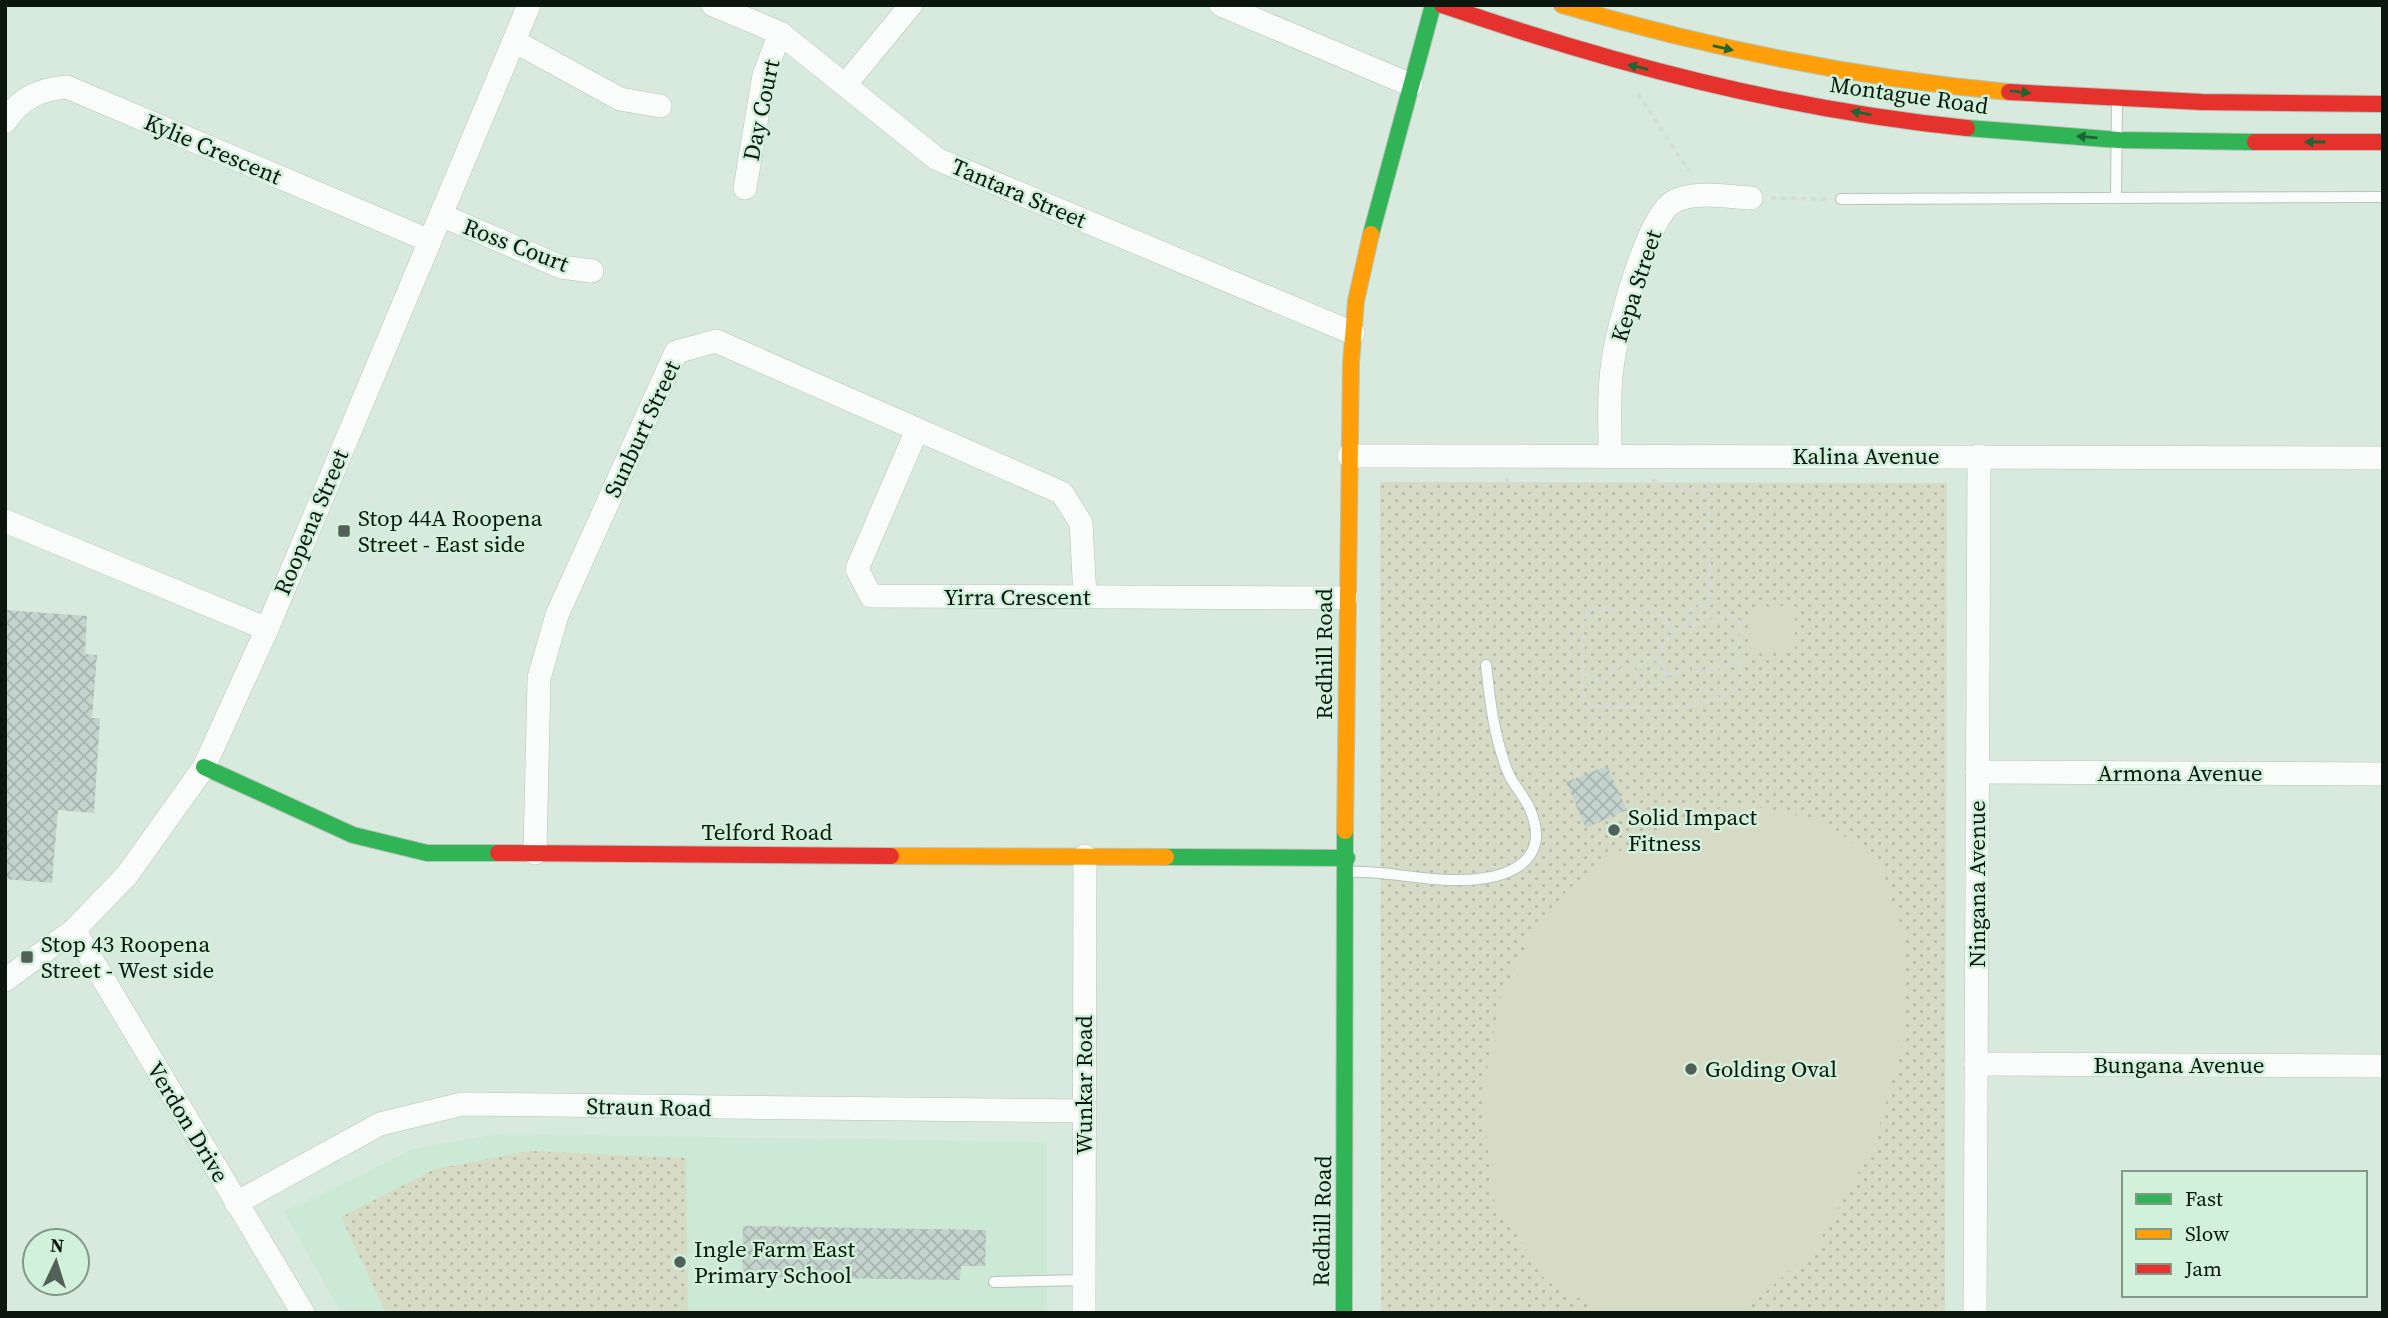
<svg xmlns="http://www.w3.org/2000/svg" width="2388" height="1318" font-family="'Source Serif 4',serif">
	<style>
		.built { fill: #cbe9d5 }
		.park { fill: url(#park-dots) }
		.garden { fill: #d7dbc6 }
		.building { fill: url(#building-cross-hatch) }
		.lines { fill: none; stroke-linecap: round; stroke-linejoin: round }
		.lane-casing { stroke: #b5c4ba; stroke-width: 12 }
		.street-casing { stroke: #b5c4ba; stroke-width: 24 }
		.fast-casing { stroke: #b5c4ba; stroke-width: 18 }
		.slow-casing { stroke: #b5c4ba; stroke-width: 18 }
		.jam-casing { stroke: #b5c4ba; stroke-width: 18 }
		.path { stroke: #d5dbd7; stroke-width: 3.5; stroke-dasharray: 5 5; stroke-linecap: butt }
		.lane { stroke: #f9fcfa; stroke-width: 10 }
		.street { stroke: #f9fcfa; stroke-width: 23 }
		.fast { stroke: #30b455; stroke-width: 16 }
		.slow { stroke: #ff9f0a; stroke-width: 16 }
		.jam { stroke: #e5322d; stroke-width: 16 }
		.oneway { fill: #1d6532 }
		.poi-dot { fill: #526057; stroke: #d1f1da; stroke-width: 2.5 }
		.labels { text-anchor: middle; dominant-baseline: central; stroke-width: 5; stroke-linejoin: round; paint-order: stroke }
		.street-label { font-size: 23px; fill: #0a160e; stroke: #d1f1da }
		.poi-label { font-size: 23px; fill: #0a160e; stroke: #d1f1da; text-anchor: start }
	</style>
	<defs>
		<pattern id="park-dots" width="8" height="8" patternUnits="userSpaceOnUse" patternTransform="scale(1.75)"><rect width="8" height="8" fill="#d7dbc6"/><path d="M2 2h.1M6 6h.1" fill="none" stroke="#b7bba9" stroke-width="1.8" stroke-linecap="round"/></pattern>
		<pattern id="building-cross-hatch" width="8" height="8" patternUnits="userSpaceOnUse" patternTransform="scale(1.75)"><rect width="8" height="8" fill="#c4d3cd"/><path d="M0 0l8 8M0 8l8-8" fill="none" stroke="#a7b4af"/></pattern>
	</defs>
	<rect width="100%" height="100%" fill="#d8eade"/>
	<path class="built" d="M497 1134 1047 1142V1313H341L284 1212 413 1149Z"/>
	<g class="park">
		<path d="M1380 482 1947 483 1945 1313H1381Z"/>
		<path d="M531 1151 686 1158 688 1313H386L341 1217 435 1169Z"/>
	</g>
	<g class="garden">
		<path d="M1795 606V650H1748V607Z"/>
		<path d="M1736 803 1825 821 1878 863 1905 936 1902 1045 1874 1145 1816 1247 1742 1313H1608L1546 1281 1492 1197 1483 1092 1500 999 1529 939 1568 889 1642 835Z"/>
	</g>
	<g class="building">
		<path d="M5 610 87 616 85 654 97 655 92 718H100L94 813 58 810 52 883 5 879Z"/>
		<path d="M1607 766 1627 810 1586 828 1566 782Z"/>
		<path d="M743 1226 986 1230 985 1266H961L960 1280 742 1277Z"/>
	</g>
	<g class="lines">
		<g class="lane-casing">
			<g id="lane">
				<path d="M2116 196 2117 101"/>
				<path d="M1841 199 2383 197"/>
				<path d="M1347 872C1384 870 1417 880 1454 880 1500 881 1556 866 1529 807 1523 794 1512 784 1507 770 1494 736 1490 701 1486 665"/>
				<path d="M994 1282 1084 1280"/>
			</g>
		</g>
		<g class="street-casing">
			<g id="street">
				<path d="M713 5 780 33 937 159 1353 333"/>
				<path d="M1221 5 1411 85"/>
				<path d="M514 41 620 99 660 106"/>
				<path d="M845 85 911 5"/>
				<path d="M5 122C20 98 40 89 67 87L430 241"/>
				<path d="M745 188 764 75 780 33"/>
				<path d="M441 215 561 267 592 271"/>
				<path d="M917 430 857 569 871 596 1346 598"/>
				<path d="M1349 456 2383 458"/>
				<path d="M1610 456C1610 423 1608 387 1614 355 1619 324 1647 217 1673 202 1694 190 1728 197 1751 198"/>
				<path d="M5 521 267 629"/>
				<path d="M1977 772 2383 774"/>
				<path d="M535 853 539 678 557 615 676 352 716 341 1062 493 1081 523 1085 597"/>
				<path d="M74 930 303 1313"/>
				<path d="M5 980 74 930 127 875 204 767 267 629 529 5"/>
				<path d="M1976 1064 2383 1066"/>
				<path d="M236 1203 380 1124 462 1104 1084 1111"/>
				<path d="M1084 1313 1085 856"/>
				<path d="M1975 1313 1979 456"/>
			</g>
		</g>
		<g class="fast-casing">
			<g id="fast">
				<path d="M1967 128 2119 140 2255 142"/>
				<path d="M1371 234 1433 5"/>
				<path d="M204 767 353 835 427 853H498"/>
				<path d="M1166 857 1347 858"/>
				<path d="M1344 1313 1345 831"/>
			</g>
		</g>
		<g class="slow-casing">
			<g id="slow">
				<path d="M1562 5C1709 48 1856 78 2009 92"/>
				<path d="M1345 831 1351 363 1356 301 1371 234"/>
				<path d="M891 856 1166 857"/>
			</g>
		</g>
		<g class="jam-casing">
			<g id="jam">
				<path d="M1442 5C1613 64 1787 110 1967 128"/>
				<path d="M2009 92 2202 102 2383 104"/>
				<path d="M2255 142H2383"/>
				<path d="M498 853 891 856"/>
			</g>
		</g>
		<g class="path">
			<path d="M1638 94 1689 171"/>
			<path d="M1771 198 1826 199"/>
			<path d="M1506 478C1519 505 1538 499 1550 480"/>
			<path d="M1652 480 1677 488 1708 490"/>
			<path d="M1591 609H1655L1672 630 1733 616 1740 623V686C1698 716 1642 706 1592 706L1583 698V624Z"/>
			<path d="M1689 621V611L1701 604H1710L1708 478"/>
			<circle cx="1651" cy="673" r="14"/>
			<path d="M1657 660 1672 630"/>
			<path d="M1584 674 1599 680 1616 670 1637 669"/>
			<path d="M1666 674H1675L1685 669 1710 670 1740 662"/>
		</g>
		<use href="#lane" class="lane"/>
		<use href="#street" class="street"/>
		<use href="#fast" class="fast"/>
		<use href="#slow" class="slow"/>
		<use href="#jam" class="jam"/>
	</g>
	<defs><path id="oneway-solid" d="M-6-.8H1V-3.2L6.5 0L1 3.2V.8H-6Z" transform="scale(1.75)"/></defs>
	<g class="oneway">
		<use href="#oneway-solid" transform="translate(1723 48) rotate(13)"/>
		<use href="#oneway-solid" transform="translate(1638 67) rotate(-167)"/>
		<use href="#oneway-solid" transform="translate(2020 92) rotate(6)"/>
		<use href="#oneway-solid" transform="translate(1861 113) rotate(-170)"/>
		<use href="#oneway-solid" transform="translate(2087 137) rotate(-175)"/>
		<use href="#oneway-solid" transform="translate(2315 142) rotate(-180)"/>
	</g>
	<g class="poi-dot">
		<rect x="337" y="524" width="14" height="14" rx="3.5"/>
		<circle cx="1614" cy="830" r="7"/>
		<rect x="20" y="950" width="14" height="14" rx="3.5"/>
		<circle cx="1691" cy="1069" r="7"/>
		<circle cx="680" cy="1262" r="7"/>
	</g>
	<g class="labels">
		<g class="street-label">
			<text transform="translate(1909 95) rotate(8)">Montague Road</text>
			<text transform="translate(761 110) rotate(-78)">Day Court</text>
			<text transform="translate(213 149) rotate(23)">Kylie Crescent</text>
			<text transform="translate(1019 193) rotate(23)">Tantara Street</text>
			<text transform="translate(516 245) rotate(21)">Ross Court</text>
			<text transform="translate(1636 286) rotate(-72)">Kepa Street</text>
			<text transform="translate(642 429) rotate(-65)">Sunburt Street</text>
			<text x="1866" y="456">Kalina Avenue</text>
			<text transform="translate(311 522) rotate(-67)">Roopena Street</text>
			<text x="1017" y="597">Yirra Crescent</text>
			<text transform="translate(1324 654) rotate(-90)">Redhill Road</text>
			<text x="2180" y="773">Armona Avenue</text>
			<text x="767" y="832">Telford Road</text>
			<text transform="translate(1977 884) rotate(-90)">Ningana Avenue</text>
			<text x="2179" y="1065">Bungana Avenue</text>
			<text transform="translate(1084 1085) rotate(-90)">Wunkar Road</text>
			<text transform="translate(649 1107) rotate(1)">Straun Road</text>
			<text transform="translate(188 1122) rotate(59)">Verdon Drive</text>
			<text transform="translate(1322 1221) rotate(-89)">Redhill Road</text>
		</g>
		<g class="poi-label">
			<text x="358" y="518">Stop 44A Roopena<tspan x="358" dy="26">Street - East side</tspan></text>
			<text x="1628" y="817">Solid Impact<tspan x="1628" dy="26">Fitness</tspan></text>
			<text x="41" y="944">Stop 43 Roopena<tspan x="41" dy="26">Street - West side</tspan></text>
			<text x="1705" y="1069">Golding Oval</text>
			<text x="694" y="1249">Ingle Farm East<tspan x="694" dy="26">Primary School</tspan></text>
		</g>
	</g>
	<rect width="2388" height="1318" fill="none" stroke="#0a160e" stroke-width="14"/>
	<rect x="2122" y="1171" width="245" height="126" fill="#d1f1da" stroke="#819988" stroke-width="2"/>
	<rect x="2136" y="1194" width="35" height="10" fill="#30b455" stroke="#819988" stroke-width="2"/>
	<text x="2185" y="1206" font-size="21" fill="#0a160e">Fast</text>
	<rect x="2136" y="1229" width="35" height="10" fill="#ff9f0a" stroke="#819988" stroke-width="2"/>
	<text x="2185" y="1241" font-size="21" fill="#0a160e">Slow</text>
	<rect x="2136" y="1264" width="35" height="10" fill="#e5322d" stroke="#819988" stroke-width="2"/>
	<text x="2185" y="1276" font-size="21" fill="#0a160e">Jam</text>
	<g transform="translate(56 1262) rotate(4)"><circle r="33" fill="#d1f1da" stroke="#819988" stroke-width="2"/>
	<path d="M0-5L12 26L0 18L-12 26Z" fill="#526057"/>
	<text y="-10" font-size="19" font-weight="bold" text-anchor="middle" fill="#0a160e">N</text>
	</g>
</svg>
